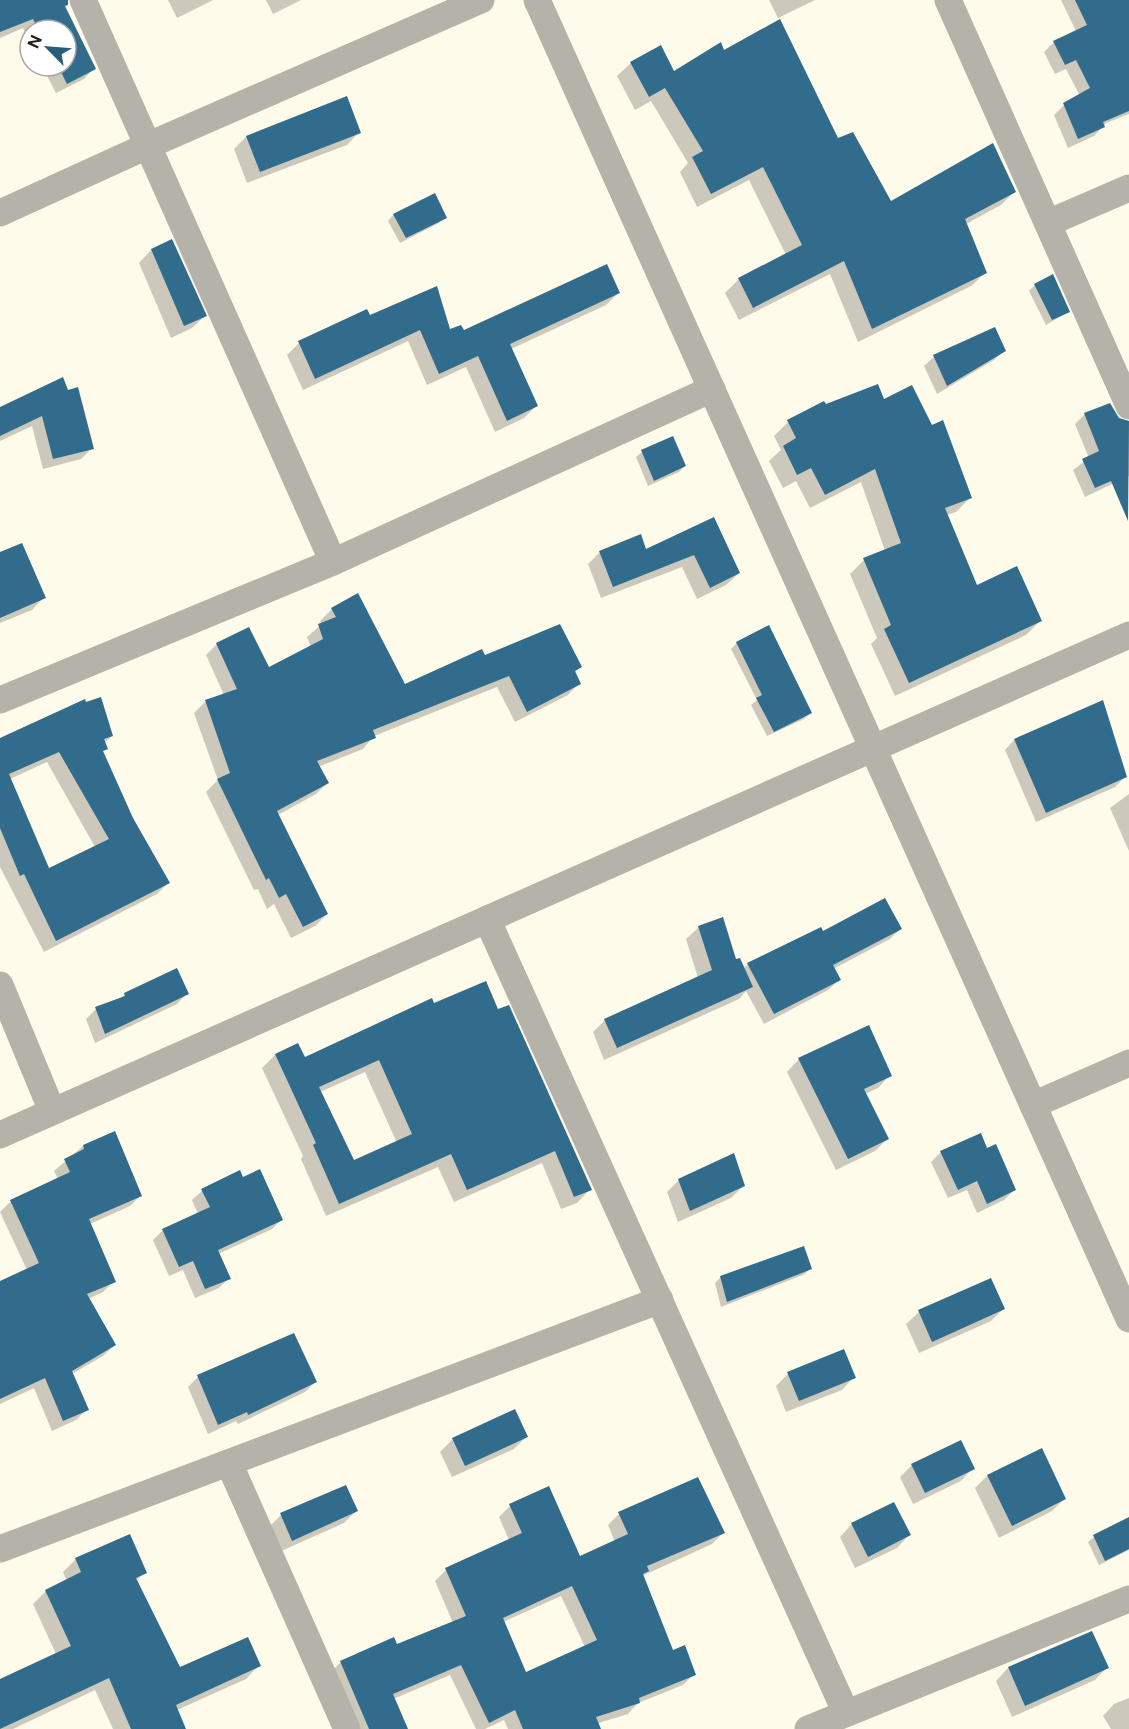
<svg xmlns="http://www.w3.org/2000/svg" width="1129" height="1729" font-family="'Public Sans',sans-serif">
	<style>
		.shadow { fill: #0003; fill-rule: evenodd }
		.building { fill: #316c8c; fill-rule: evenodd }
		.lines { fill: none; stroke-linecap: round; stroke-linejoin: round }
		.minor { stroke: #b4b2a9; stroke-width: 27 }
	</style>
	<rect width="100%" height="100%" fill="#fffbea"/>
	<g class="shadow">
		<path d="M0 0H63L61 2 94 68 84 79 56 93 42 66H66V30H30V42L23 28 0 38Z"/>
		<path d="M168 0H213L177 18Z"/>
		<path d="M266 0H301L273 14Z"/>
		<path d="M769 0H815L778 18Z"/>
		<path d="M1061 0H1129V114L1106 123 1094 136 1068 148 1054 115 1064 105 1080 96 1066 69 1055 74 1044 52 1054 42 1076 31Z"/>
		<path d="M724 52 838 140 890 204 1014 192 1001 205 966 224 985 273 971 286 858 342 830 274 739 320 725 293 739 279 786 255 749 180 697 207 680 172 688 163 651 101 635 110 617 76 631 63 673 73Z"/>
		<path d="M359 132 347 145 247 183 234 149 246 137Z"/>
		<path d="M434 195 445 217 439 223 400 243 388 221 393 215Z"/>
		<path d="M171 241 205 316 192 328 171 338 139 263 151 250Z"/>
		<path d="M1035 285 1068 312 1046 325 1029 291Z"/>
		<path d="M618 293 606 305 511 349 536 406 524 418 495 432 466 367 427 385 408 341 303 390 287 355 299 343 369 317 463 332Z"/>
		<path d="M1004 350 994 360 937 394 924 366 934 357Z"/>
		<path d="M62 379 92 448 81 459 43 469 32 426 0 441V408Z"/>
		<path d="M883 401 970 498 956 512 946 515 976 587 1040 621 1026 635 895 696 871 644 877 638 850 574 864 560 885 551 861 482 810 508 796 481 783 488 769 461 781 450 774 436 788 422 823 403 825 406Z"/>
		<path d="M1085 414 1118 420 1129 424V476L1085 497 1073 470 1089 458 1075 424Z"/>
		<path d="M642 452 685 466 679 472 648 486 636 457Z"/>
		<path d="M713 519 739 573 726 585 697 599 682 567 601 598 588 564 600 552 646 551Z"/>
		<path d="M0 554 44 597 32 610 0 623Z"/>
		<path d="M332 609 404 686 484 657 580 667 574 673 579 683 568 695 515 722 497 687 374 736 363 749 318 767 327 783 316 794 278 815 327 914 315 926 291 938 274 904 267 909 258 889 254 890 206 792 218 780 194 713 205 702 224 695 206 655 217 644 268 669 311 647 307 637 322 624 320 621Z"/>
		<path d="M737 643 810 713 804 719 767 736 751 705 757 700 731 649Z"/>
		<path d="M112 736 104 743 106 748 102 752 132 819 169 882 157 894 44 952 0 867V741ZM47 762 95 847 48 870 10 779Z"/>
		<path d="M1014 740 1125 777 1115 787 1036 822 1005 750Z"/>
		<path d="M1129 794V851L1110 808Z"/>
		<path d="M699 927 743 969 748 964 822 933 900 929 890 939 833 969 839 980 828 990 764 1024 746 991 739 999 604 1060 593 1032 605 1020 698 978 686 939Z"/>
		<path d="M187 993 177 1004 95 1043 86 1019 96 1009 120 1000 125 994Z"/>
		<path d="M433 1005 498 1011 590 1189 577 1203 561 1209 542 1163 454 1202 438 1167 326 1216 301 1159 303 1156 262 1068 275 1055 297 1045 304 1059ZM365 1072 397 1143 353 1162 320 1092Z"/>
		<path d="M799 1059 890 1075 878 1088 865 1094 887 1139 875 1151 836 1170 787 1072Z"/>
		<path d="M83 1146 141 1195 130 1206 90 1224 114 1281 103 1292 88 1299 114 1345 103 1356 72 1374 87 1409 76 1420 52 1431 34 1388 0 1404V1283L27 1270 0 1212 11 1201 58 1179 54 1171Z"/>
		<path d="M941 1152 1014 1190 1004 1200 977 1213 967 1190 948 1198 931 1162Z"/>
		<path d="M239 1172 242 1179 282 1219 272 1229 218 1254 229 1278 219 1288 195 1298 183 1270 169 1276 153 1240 163 1230 198 1214 192 1200 202 1191Z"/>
		<path d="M679 1180 744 1185 731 1198 678 1222 667 1192Z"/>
		<path d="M810 1268 805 1274 721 1307 715 1283 721 1277Z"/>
		<path d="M1003 1309 991 1321 919 1353 906 1324 919 1312Z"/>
		<path d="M788 1374 854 1377 842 1390 786 1412 776 1386Z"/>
		<path d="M198 1377 315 1382 305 1392 238 1424 236 1421 208 1434 188 1387Z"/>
		<path d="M526 1437 514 1449 452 1477 440 1452 453 1439Z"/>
		<path d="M912 1465 973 1468 961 1481 913 1504 900 1477Z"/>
		<path d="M987 1476 1064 1499 1052 1511 999 1538 975 1488Z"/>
		<path d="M548 1488 580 1558 615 1542 608 1525 619 1514 723 1533 712 1544 642 1576 672 1652 694 1674 683 1685 638 1703 628 1714 579 1729H508L504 1720 485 1729H476L450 1675 393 1699 407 1729H355L329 1673 341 1662 397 1646 453 1623 435 1581 446 1570 509 1540 499 1517 510 1506ZM561 1596 585 1647 525 1674 503 1622Z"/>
		<path d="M356 1511 344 1523 279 1552 269 1527 281 1515Z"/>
		<path d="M1129 1519V1550L1099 1565 1088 1542 1094 1537Z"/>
		<path d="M852 1524 909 1535 897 1548 855 1568 840 1537Z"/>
		<path d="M76 1559 145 1572 136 1581 180 1669 259 1665 246 1679 177 1710 185 1729H113L95 1690 13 1729H0V1681L56 1654 33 1604 46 1591 67 1581 63 1572Z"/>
		<path d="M1092 1633 1107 1667 1095 1680 1012 1717 996 1681 1008 1668Z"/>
		<path d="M1129 1698V1729H1111L1103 1716 1114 1704Z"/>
	</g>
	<g class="building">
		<path d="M0 0H68V5L65 6 96 69 67 84 58 66H66V30H39L33 19 0 32Z"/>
		<path d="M1075 0H1129V111L1103 122 1105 127 1078 139 1063 103 1090 88 1076 60 1065 65 1053 41 1087 25Z"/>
		<path d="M780 19 838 138 853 132 891 201 993 143 1016 192 965 219 987 273 872 329 844 261 753 308 738 278 802 245 763 167 711 194 692 157 703 151 665 88 649 97 630 62 661 45 674 71 721 42 724 50Z"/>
		<path d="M347 96 361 133 260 172 246 136Z"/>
		<path d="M435 193 447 218 406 238 393 214Z"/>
		<path d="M172 239 207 316 184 326 151 249Z"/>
		<path d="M607 264 620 293 510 344 538 406 507 421 478 356 439 374 420 330 315 379 298 341 367 309 370 315 437 286 450 329 461 325 464 330Z"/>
		<path d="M1053 274 1070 312 1052 320 1034 284Z"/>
		<path d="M995 327 1006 351 947 386 933 355Z"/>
		<path d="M63 377 68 390 78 387 94 449 53 459 42 416 0 436V407Z"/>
		<path d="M878 384 884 399 912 385 932 425 943 420 972 498 945 508 977 585 1017 566 1042 621 909 683 884 629 891 625 863 558 901 543 875 469 825 495 811 468 797 475 783 446 796 438 787 420 824 401 826 404Z"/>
		<path d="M1110 403 1119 418 1129 421 1128 521 1111 481 1095 488 1082 459 1099 451 1084 413Z"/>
		<path d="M673 436 686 466 654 481 641 450Z"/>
		<path d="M714 517 740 573 710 588 694 555 613 587 599 551 641 534 646 549Z"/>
		<path d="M22 543 46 598 0 618V552Z"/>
		<path d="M358 593 405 684 482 649 485 655 560 624 582 667 575 671 581 684 527 712 509 676 373 730 376 738 317 761 329 783 277 811 328 914 303 927 286 894 279 898 269 878 266 880 217 779 230 773 205 700 237 689 216 643 249 627 269 667 323 639 318 624 336 617 331 608Z"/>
		<path d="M769 625 812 713 774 732 756 698 762 695 736 642Z"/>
		<path d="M101 697 113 736 104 739 108 749 103 751 133 818 170 883 56 941 24 874 20 876 0 828V738L85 699 86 702ZM59 752 109 839 49 868 9 774Z"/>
		<path d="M1103 700 1127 777 1046 813 1014 739Z"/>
		<path d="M885 898 902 929 833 965 841 980 774 1014 747 963 821 927 823 931Z"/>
		<path d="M723 917 736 959 740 958 753 987 617 1048 604 1019 712 970 698 926Z"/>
		<path d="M177 968 189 994 105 1034 95 1007 125 996 124 993Z"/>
		<path d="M486 981 498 1009 509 1005 592 1190 574 1197 555 1151 467 1190 451 1154 339 1204 313 1145 316 1143 275 1054 298 1043 305 1057 432 998 434 1003ZM379 1060 412 1134 354 1160 319 1087Z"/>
		<path d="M869 1025 892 1076 864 1089 889 1139 848 1159 798 1058Z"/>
		<path d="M115 1131 142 1196 89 1219 116 1282 87 1294 116 1345 72 1371 89 1410 63 1421 45 1378 0 1399V1281L39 1263 10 1200 70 1172 64 1159 84 1149 83 1145Z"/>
		<path d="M981 1133 987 1148 996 1144 1016 1190 987 1204 977 1181 958 1190 940 1151Z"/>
		<path d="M734 1153 745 1186 690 1211 678 1179Z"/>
		<path d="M260 1169 283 1220 218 1250 231 1279 205 1289 193 1261 179 1267 162 1229 210 1207 201 1189 240 1170 243 1177Z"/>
		<path d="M804 1246 812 1269 727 1302 720 1276Z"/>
		<path d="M991 1278 1005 1309 932 1342 918 1310Z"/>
		<path d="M294 1333 317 1382 248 1415 247 1412 218 1425 197 1375Z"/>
		<path d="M844 1349 856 1378 799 1401 787 1372Z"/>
		<path d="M515 1409 528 1437 465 1466 452 1438Z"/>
		<path d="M961 1440 975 1469 925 1493 911 1464Z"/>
		<path d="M1042 1448 1066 1499 1012 1526 987 1475Z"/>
		<path d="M698 1477 725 1533 647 1566 649 1571 643 1574 673 1650 685 1645 696 1675 639 1698 640 1703 596 1717 601 1729H523L515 1710 489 1723 461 1665 393 1694 408 1729H369L340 1661 394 1637 397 1644 466 1616 445 1568 522 1533 509 1504 549 1486 580 1556 628 1534 618 1512ZM572 1586 597 1640 526 1672 503 1618Z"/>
		<path d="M346 1485 358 1511 292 1541 280 1513Z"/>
		<path d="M894 1502 911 1535 868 1557 851 1523Z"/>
		<path d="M1129 1517V1549L1105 1561 1093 1535Z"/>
		<path d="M130 1534 147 1573 136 1578 180 1667 248 1637 261 1666 176 1705 186 1729H131L109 1678 0 1729V1679L71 1646 45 1590 81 1572 75 1558Z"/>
		<path d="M1092 1631 1109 1668 1025 1706 1008 1667Z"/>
	</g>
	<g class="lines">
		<g class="minor">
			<path d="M83 0 333 562"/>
			<path d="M537 0 1129 1319"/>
			<path d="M948 0 1129 406"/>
			<path d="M0 213 147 146 481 0"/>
			<path d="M1048 223 1129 188"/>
			<path d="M0 700 333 562 712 389"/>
			<path d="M487 919 846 1713"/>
			<path d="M0 985 52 1111"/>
			<path d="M1033 1105 1129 1063"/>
			<path d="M0 1135 1129 635"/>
			<path d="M229 1463 347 1729"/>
			<path d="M0 1549 660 1300"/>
			<path d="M808 1729 1129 1599"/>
		</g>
	</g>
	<g transform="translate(48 48) rotate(295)"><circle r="28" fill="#ffffff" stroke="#a7a7a4" stroke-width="1.5"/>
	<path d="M0-4.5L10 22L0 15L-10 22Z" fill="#295e7a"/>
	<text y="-9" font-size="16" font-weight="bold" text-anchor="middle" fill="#24221b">N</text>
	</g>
</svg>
